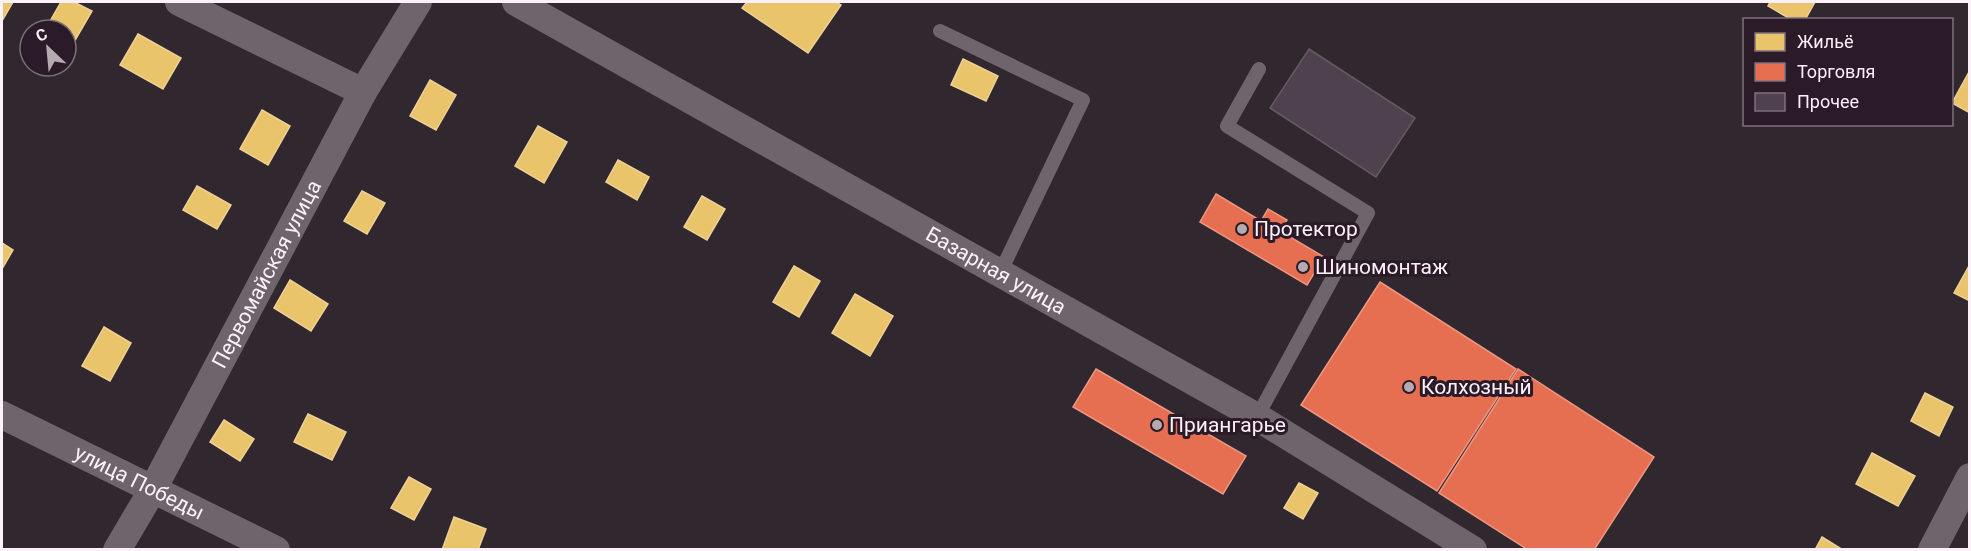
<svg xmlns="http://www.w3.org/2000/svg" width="1971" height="551" font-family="Roboto,sans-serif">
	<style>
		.homes { fill: #e9c46a; stroke: #efd195; stroke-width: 1.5 }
		.shops { fill: #e76f51; stroke: #ed9683; stroke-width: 1.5 }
		.building { fill: #50414e; stroke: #645b62; stroke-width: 1.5 }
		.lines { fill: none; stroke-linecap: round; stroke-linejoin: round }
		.service { stroke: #6e646c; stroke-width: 14 }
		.minor { stroke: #6e646c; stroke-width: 28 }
		.poi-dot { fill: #b5aab2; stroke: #2b1a28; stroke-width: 2 }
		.labels { text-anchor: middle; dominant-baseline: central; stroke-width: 6; stroke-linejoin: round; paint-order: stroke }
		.poi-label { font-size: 21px; fill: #fcf0f9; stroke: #2b1a28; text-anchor: start }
		.street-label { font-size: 21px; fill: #fcf0f9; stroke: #2b1a28 }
	</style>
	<rect width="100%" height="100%" fill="#31272f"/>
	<g class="homes">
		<path d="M2 2H13L2 21Z"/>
		<path d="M61 2H74L92 11 70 49 66 47V30H45Z"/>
		<path d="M747 2H836L841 5 808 53 742 8Z"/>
		<path d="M1770 2H1815L1805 20H1792L1768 6Z"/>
		<path d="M138 34 181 58 163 89 120 65Z"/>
		<path d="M963 59 998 76 986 101 951 85Z"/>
		<path d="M1970 70V113L1952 103Z"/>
		<path d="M430 80 456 95 436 130 410 116Z"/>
		<path d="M262 110 290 126 268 165 240 149Z"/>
		<path d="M538 126 567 142 544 183 515 166Z"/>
		<path d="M618 160 649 177 637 200 606 182Z"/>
		<path d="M197 186 231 205 217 229 183 210Z"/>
		<path d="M362 191 385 203 367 234 344 221Z"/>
		<path d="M702 196 725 209 707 240 684 227Z"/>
		<path d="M2 243 13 250 2 269Z"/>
		<path d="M1970 264V301L1954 293Z"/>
		<path d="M794 266 820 281 799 317 773 302Z"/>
		<path d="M290 280 328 304 311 331 274 308Z"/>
		<path d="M855 294 893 316 870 356 832 333Z"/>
		<path d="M104 327 131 343 110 381 82 366Z"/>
		<path d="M1925 393 1953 407 1939 436 1911 421Z"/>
		<path d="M308 414 346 432 332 460 294 442Z"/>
		<path d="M224 420 254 439 240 461 210 442Z"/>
		<path d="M1872 453 1915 476 1898 506 1856 484Z"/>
		<path d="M409 477 431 489 414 520 391 508Z"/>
		<path d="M1299 483 1318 493 1303 519 1284 508Z"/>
		<path d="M454 517 486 529 478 550H442Z"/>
		<path d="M1822 537 1843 550H1815Z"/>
	</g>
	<g class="shops">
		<path d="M1216 194 1261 221 1268 209 1287 220 1280 231 1324 257 1307 285 1200 222Z"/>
		<path d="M1380 282 1516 369 1437 491 1301 405Z"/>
		<path d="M1096 369 1246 456 1223 494 1073 407Z"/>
		<path d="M1518 369 1654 457 1594 550H1528L1439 493Z"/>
	</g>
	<path class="building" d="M1309 49 1415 118 1376 177 1270 108Z"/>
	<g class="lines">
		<g class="service">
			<path d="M940 31 1083 100 1000 273"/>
			<path d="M1257 417 1368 213 1227 126 1259 69"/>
		</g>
		<g class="minor">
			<path d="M179 2 363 92"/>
			<path id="s1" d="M516 2 1257 417 1473 550"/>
			<path id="s2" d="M2 415 276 550"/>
			<path id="s3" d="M117 550 153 489 363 92 418 2"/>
			<path d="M1932 550 1970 477"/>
		</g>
	</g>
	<g class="poi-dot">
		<circle cx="1242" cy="229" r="6"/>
		<circle cx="1303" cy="267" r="6"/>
		<circle cx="1409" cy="387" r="6"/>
		<circle cx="1157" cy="425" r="6"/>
	</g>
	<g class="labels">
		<g class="poi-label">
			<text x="1254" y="229">Протектор</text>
			<text x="1315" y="267">Шиномонтаж</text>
			<text x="1421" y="387">Колхозный</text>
			<text x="1169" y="425">Приангарье</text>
		</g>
		<g class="street-label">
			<text stroke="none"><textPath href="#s1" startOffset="550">Базарная улица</textPath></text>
			<text stroke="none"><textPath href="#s3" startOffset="314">Первомайская улица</textPath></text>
			<text stroke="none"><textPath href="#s2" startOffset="153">улица Победы</textPath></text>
		</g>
	</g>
	<rect width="1971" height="551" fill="none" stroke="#fcf0f9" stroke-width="6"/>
	<rect x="1743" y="18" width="210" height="108" fill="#2b1a28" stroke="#7f707c" stroke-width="1.5"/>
	<rect x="1755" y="33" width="30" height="18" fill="#e9c46a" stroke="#7f707c" stroke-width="1.5"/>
	<text x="1797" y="48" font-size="18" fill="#fcf0f9">Жильё</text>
	<rect x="1755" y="63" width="30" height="18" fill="#e76f51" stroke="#7f707c" stroke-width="1.5"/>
	<text x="1797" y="78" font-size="18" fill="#fcf0f9">Торговля</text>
	<rect x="1755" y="93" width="30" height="18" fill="#50414e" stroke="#7f707c" stroke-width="1.5"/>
	<text x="1797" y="108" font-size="18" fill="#fcf0f9">Прочее</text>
	<g transform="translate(48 48) rotate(334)"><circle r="28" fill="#2b1a28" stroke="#7f707c" stroke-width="1.5"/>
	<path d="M0-4.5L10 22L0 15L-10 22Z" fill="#b5aab2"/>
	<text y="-9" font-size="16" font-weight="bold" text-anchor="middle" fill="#fcf0f9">С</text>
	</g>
</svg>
